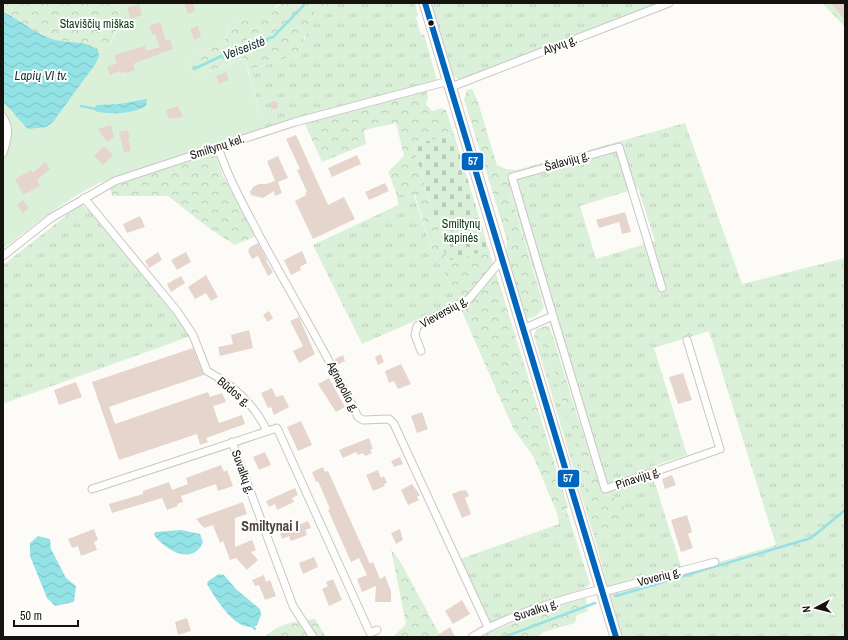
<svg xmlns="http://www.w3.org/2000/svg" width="848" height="640" font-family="'Archivo Narrow',sans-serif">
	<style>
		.grass { fill: url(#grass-tufts); fill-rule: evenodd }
		.forest { fill: url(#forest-crowns) }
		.cemetery { fill: url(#cemetery-stones) }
		.garden { fill: #dbf0d9 }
		.water { fill: url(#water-waves) }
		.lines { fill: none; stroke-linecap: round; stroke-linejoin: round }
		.stream { stroke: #93e2e6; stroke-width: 2.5 }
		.building { fill: #e5d5cc }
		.minor-casing { stroke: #c9c6c3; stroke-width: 9 }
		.primary-casing { stroke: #c9c6c3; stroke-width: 13 }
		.minor { stroke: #fffefe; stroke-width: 7 }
		.primary { stroke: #fffefe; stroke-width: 11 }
		.bus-1-casing { stroke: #fff; stroke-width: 9 }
		.bus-1 { stroke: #0065bd; stroke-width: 6 }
		.bus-dot { fill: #16130f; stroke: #fff; stroke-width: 1.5 }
		.labels { text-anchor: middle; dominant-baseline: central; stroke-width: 4; stroke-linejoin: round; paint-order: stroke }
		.park-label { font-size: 12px; fill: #0a3812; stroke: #fff }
		.street-label { font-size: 12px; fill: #16130f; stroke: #fff }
		.water-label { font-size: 13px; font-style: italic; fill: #1a2f30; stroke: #fff }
		.quarter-label { font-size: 14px; font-weight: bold; fill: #4c463c; stroke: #fff }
		.line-badge { stroke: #fff; stroke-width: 1.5 }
		.badge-label { font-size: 11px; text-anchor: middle; font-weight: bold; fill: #fff }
	</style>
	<defs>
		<pattern id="grass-tufts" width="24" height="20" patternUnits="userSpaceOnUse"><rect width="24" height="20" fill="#dbf0d9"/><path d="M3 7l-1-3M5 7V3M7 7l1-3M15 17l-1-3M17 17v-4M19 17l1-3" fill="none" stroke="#bbcdb9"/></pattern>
		<pattern id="forest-crowns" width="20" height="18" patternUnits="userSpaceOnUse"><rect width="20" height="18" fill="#dbf0d9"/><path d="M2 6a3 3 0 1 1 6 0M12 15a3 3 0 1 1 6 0" fill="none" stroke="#bbcdb9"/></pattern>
		<pattern id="cemetery-stones" width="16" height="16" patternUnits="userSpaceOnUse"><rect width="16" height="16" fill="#dbf0d9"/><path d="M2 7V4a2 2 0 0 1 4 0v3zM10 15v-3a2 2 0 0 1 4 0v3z" fill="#bbcdb9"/></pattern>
		<pattern id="water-waves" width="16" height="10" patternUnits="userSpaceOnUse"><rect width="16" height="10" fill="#93e2e6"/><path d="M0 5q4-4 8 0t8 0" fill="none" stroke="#7ec1c4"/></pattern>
	</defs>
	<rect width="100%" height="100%" fill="#fdfbf8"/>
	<g class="grass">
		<path d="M337 3H415L418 16 416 17 421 35 424 34 437 80 264 128 248 70 277 62 305 39 307 30 315 11H334Z"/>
		<path d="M431 3H660L459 80 451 73Z"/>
		<path d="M822 3H845V27Z"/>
		<path d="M685 123 742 284 845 258V637H622L594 536 623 526 612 496 602 494 506 179 500 175 497 165 506 169 517 170ZM638 188 655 241 596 259 580 206ZM709 331 776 545 683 573 650 467 687 455 654 348Z"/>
		<path d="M397 195H414L434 258 442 266 458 302 362 344 313 245 398 205Z"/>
		<path d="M81 204 99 220 191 336 5 403 3 400V265Z"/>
		<path d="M536 342 547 348 584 475 586 511Z"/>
		<path d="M566 508 590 584 584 589 488 623 460 559 559 524 557 513 563 512Z"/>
	</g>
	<g class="forest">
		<path d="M3 3H118L121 20 109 46 98 50C80 39 74 44 56 40 36 35 21 20 3 12Z"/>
		<path d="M282 3H337L334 11 329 14 315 11 299 51 277 62 248 70 243 58 200 76 193 75 188 66 191 58 225 41C229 16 237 20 259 21Z"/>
		<path d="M472 89 477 99 500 175 506 179 544 307C539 314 535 319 525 319L506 252 507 240 464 99 467 90Z"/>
		<path d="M426 90 428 98 426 104 432 111 442 108 446 110 454 134 413 145 447 261 489 250 568 507 560 513H557L533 456 513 428 442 266 434 258 415 195H397L388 172 404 156 396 123 364 130 366 144 322 162 304 122Z"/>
		<path d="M214 150 223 176 256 236 235 245 210 229 168 196H112L110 188Z"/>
		<path d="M549 325 602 494 612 496 624 507 623 526 594 536 586 511 584 475 547 348 536 342 534 336 536 329Z"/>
		<path d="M391 549 401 563 441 637H393L406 624Z"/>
		<path d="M586 598 588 611 577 615 575 623 543 632 538 637H481L489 632 556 606Z"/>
		<path d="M315 619 326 637H265C277 624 298 620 315 619Z"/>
	</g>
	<path class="cemetery" d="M454 134 489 250 447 261 413 145Z"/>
	<path class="garden" d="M118 3H282L276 6 270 17C266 18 262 21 258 21 237 23 229 14 225 41L191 58 188 66 193 75 200 76 244 58 264 128 99 183C64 201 34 225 3 249V102L13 114 99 56 98 50 109 46C119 27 122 25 118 3Z"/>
	<g class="water">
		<path d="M3 12C21 20 36 35 56 40 74 44 80 39 98 50L99 56 96 63 53 122 46 127 28 129 3 102Z"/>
		<path d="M147 99 146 106C133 114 110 115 95 111L94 108 97 105 119 104Z"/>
		<path d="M181 530 200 534 203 542C193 566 166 551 154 535L155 532Z"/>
		<path d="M38 536 50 539 51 549 66 578 76 586 74 602 55 606 47 598 30 556V543Z"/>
		<path d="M219 574 224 575 236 589 260 609 261 615 257 625C238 636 215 598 207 584L208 581Z"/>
	</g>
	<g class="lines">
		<g class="stream">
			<path d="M194 69 236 49 273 37 306 3"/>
			<path d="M81 106 96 109"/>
			<path d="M616 596 811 538 845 510"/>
			<path d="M251 625 255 629"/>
			<path d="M504 637 595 603"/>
		</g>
	</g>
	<g class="building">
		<path d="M184 3H193L195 11 188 14Z"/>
		<path d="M831 3H845V20Z"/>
		<path d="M139 4 142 15 131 19 127 8Z"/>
		<path d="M160 22 166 41 170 39 173 49 133 64 135 70 126 73 125 71 120 73V71L110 75 107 67 117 63 114 55 145 46 146 51 160 47 155 34 152 35 149 26Z"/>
		<path d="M198 26 201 37 194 40 190 29Z"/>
		<path d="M226 72 229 80 219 84 216 76Z"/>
		<circle cx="274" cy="105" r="4"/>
		<path d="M178 106 183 117 169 119 166 110Z"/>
		<path d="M111 125 114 137 107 142 98 129Z"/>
		<path d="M127 130 130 137 128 138 131 151 124 152 119 132Z"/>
		<path d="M296 135 328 205 344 197 355 219 313 239 295 201 306 195 305 193 307 192 297 170 300 169 286 139Z"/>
		<path d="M104 146 113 155 103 165 94 156Z"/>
		<path d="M357 155 361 164 332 177 328 168Z"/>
		<path d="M278 156 288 178 278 182 282 193 275 196 274 191 263 198 251 195 250 192 253 187 259 184H266L275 181 267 161Z"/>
		<path d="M45 162 50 169 37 180 40 186 23 195 15 179 31 170 33 173Z"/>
		<path d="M385 183 389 191 369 200 365 192Z"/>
		<path d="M23 200 29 208 23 213 17 205Z"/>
		<path d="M625 212 631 232 622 234 619 222 599 228 596 220Z"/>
		<path d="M140 216 145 227 127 233 123 224Z"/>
		<path d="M258 243 267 260 266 261 273 272 268 276 258 256 252 259 248 251 250 247Z"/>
		<path d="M302 251 307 263 300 267 301 270 291 275 284 260Z"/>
		<path d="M158 252 162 260 149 268 145 261Z"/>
		<path d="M186 252 191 262 177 270 171 260Z"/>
		<path d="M206 275 218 297 211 301 206 293 195 299 188 287Z"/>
		<path d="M181 276 185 283 171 292 167 284Z"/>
		<path d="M269 311 273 318 268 322 263 315Z"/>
		<path d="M299 317 315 354 299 363 293 351 303 346 290 321Z"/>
		<path d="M249 330 253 348 220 356 218 347 233 344 231 335Z"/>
		<path d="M193 348 204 375 109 407 115 424 208 392 210 397 222 393 226 402 213 406 219 423 242 415 245 424 206 438 208 442 200 445 197 434 119 460 92 382Z"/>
		<path d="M381 354 384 362 378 365 375 357Z"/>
		<path d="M343 355 345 361 337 365 335 359Z"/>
		<path d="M401 364 411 384 398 389 394 381 389 383 385 371Z"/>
		<path d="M683 373 692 400 678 404 669 377Z"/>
		<path d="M329 378 345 407 336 412 318 384Z"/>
		<path d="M76 382 82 397 59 405 54 390Z"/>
		<path d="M272 388 276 397 283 395 289 407 274 415 271 407 268 408 261 393Z"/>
		<path d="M422 412 428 429 417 433 411 416Z"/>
		<path d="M301 421 312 445 298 451 287 427Z"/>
		<path d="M369 438 373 449 370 450 372 453 365 456 363 453 358 455 356 452 343 458 339 450Z"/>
		<path d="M265 452 271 465 259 470 253 457Z"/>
		<path d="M400 457 403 464 394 467 391 461Z"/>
		<path d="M221 465 224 472 227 470 233 486 218 491 216 484 181 496 183 502 177 504 178 506 167 510 162 498 112 513 109 504 143 494V491L169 482 172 490 188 484 186 478Z"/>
		<path d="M323 467 325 472 328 471 370 564 373 562 380 579 385 576 391 591V602H375L376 586 362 592 357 579 367 575 359 558 351 562 328 510 330 509 318 481 316 482 312 472Z"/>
		<path d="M378 470 381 478 384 476 387 483 384 484 385 486 373 491 366 475Z"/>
		<path d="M672 475 676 485 665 489 662 479Z"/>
		<path d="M412 484 420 495 417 497 419 500 408 505 401 490Z"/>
		<path d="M295 488 298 495 292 498 294 502 277 510 275 504 269 507 266 501Z"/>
		<path d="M462 490 463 491 466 490 469 496 465 498 471 514 462 518 452 494Z"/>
		<path d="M243 502 247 514 235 518V547L252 540 256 550 251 552 258 560 247 570 236 558 230 560 223 541 220 543 213 525 204 528 196 519Z"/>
		<path d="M687 515 692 532 688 534 693 548 681 552 671 520Z"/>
		<path d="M308 521 311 528 305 530 307 535 291 541 289 536 282 539 280 533Z"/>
		<path d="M94 529 98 540 94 542 97 550 81 556 78 546 72 548 68 539Z"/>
		<path d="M400 529 403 540 396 544 391 533Z"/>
		<path d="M314 557 318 567 303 574 299 563Z"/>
		<path d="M264 575 266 582 270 580 276 596 265 600 259 585 255 586 252 580Z"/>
		<path d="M333 579 342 600 329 606 322 589 328 586 326 582Z"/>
		<path d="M462 600 470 614 453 624 445 611Z"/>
		<path d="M187 618 191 631 178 635 175 622Z"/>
		<path d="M450 627 455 637H435Z"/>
	</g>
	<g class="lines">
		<g class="minor-casing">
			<g id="minor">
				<path d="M451 87 669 3"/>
				<path d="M3 117C11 130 7 139 3 153"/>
				<path d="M218 147C228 178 244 206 259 235 292 296 328 355 358 417L363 420 389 419 394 424 488 627"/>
				<path d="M84 198 177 311 193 335 207 371C233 385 254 403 267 431"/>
				<path d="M3 256 51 218 115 181 295 122 449 81"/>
				<path d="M553 316 512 177 619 147 662 288"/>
				<path d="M523 329 553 316 605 489 720 449 687 340"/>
				<path d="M421 351 415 335 417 326 469 299 503 258"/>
				<path d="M232 442 293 606 313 637"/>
				<path d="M92 489 277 428 370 633 377 630"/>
				<path d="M603 592 715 562"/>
				<path d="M472 637C506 616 563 599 602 589"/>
			</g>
		</g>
		<g class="primary-casing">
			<path id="primary" d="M425 3 616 637"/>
		</g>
		<use href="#minor" class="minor"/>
		<use href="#primary" class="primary"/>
		<g class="bus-1-casing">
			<path id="bus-1" d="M425 3 616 637"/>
		</g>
		<use href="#bus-1" class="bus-1"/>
	</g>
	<circle class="bus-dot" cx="431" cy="23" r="3.5"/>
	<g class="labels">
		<g class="park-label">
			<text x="97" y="24">Staviščių miškas</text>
			<text x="461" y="224">Smiltynų<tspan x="461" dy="14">kapinės</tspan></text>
		</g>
		<g class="street-label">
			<text transform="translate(560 45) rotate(-21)">Alyvų g.</text>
			<text transform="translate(217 147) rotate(-18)">Smiltynų kel.</text>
			<text transform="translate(567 161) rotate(-16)">Šalavijų g.</text>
			<text transform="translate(444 312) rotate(-29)">Vieversių g.</text>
			<text transform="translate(343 387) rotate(63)">Agnapolio g.</text>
			<text transform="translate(234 392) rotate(40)">Būdos g.</text>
			<text transform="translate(243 472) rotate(70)">Suvalkų g.</text>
			<text transform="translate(638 478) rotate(-19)">Pinavijų g.</text>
			<text transform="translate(659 577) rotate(-15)">Voverių g.</text>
			<text transform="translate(536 610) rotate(-19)">Suvalkų g.</text>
		</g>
		<g class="water-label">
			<text transform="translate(244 48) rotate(-21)">Veiseistė</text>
			<text x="41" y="75">Lapių VI tv.</text>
		</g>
		<g class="quarter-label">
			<text x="270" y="526">Smiltynai I</text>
		</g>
	</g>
	<g class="line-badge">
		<rect x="461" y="152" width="23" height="19" rx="4" fill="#0065bd"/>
		<rect x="557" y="469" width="23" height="19" rx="4" fill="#0065bd"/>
	</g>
	<g class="badge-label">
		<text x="473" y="165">57</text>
		<text x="568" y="482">57</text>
	</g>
	<rect width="848" height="640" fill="none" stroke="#16130f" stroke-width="8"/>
	<g transform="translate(816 608) rotate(263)" stroke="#ffffff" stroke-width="3" paint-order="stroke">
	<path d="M0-3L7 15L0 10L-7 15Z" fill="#16130f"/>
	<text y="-6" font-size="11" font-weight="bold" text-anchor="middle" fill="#16130f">N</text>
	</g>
	<path d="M14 620v6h64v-6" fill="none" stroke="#16130f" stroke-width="2"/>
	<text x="20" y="620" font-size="12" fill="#16130f" stroke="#ffffff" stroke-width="3" paint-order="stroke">50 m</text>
</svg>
